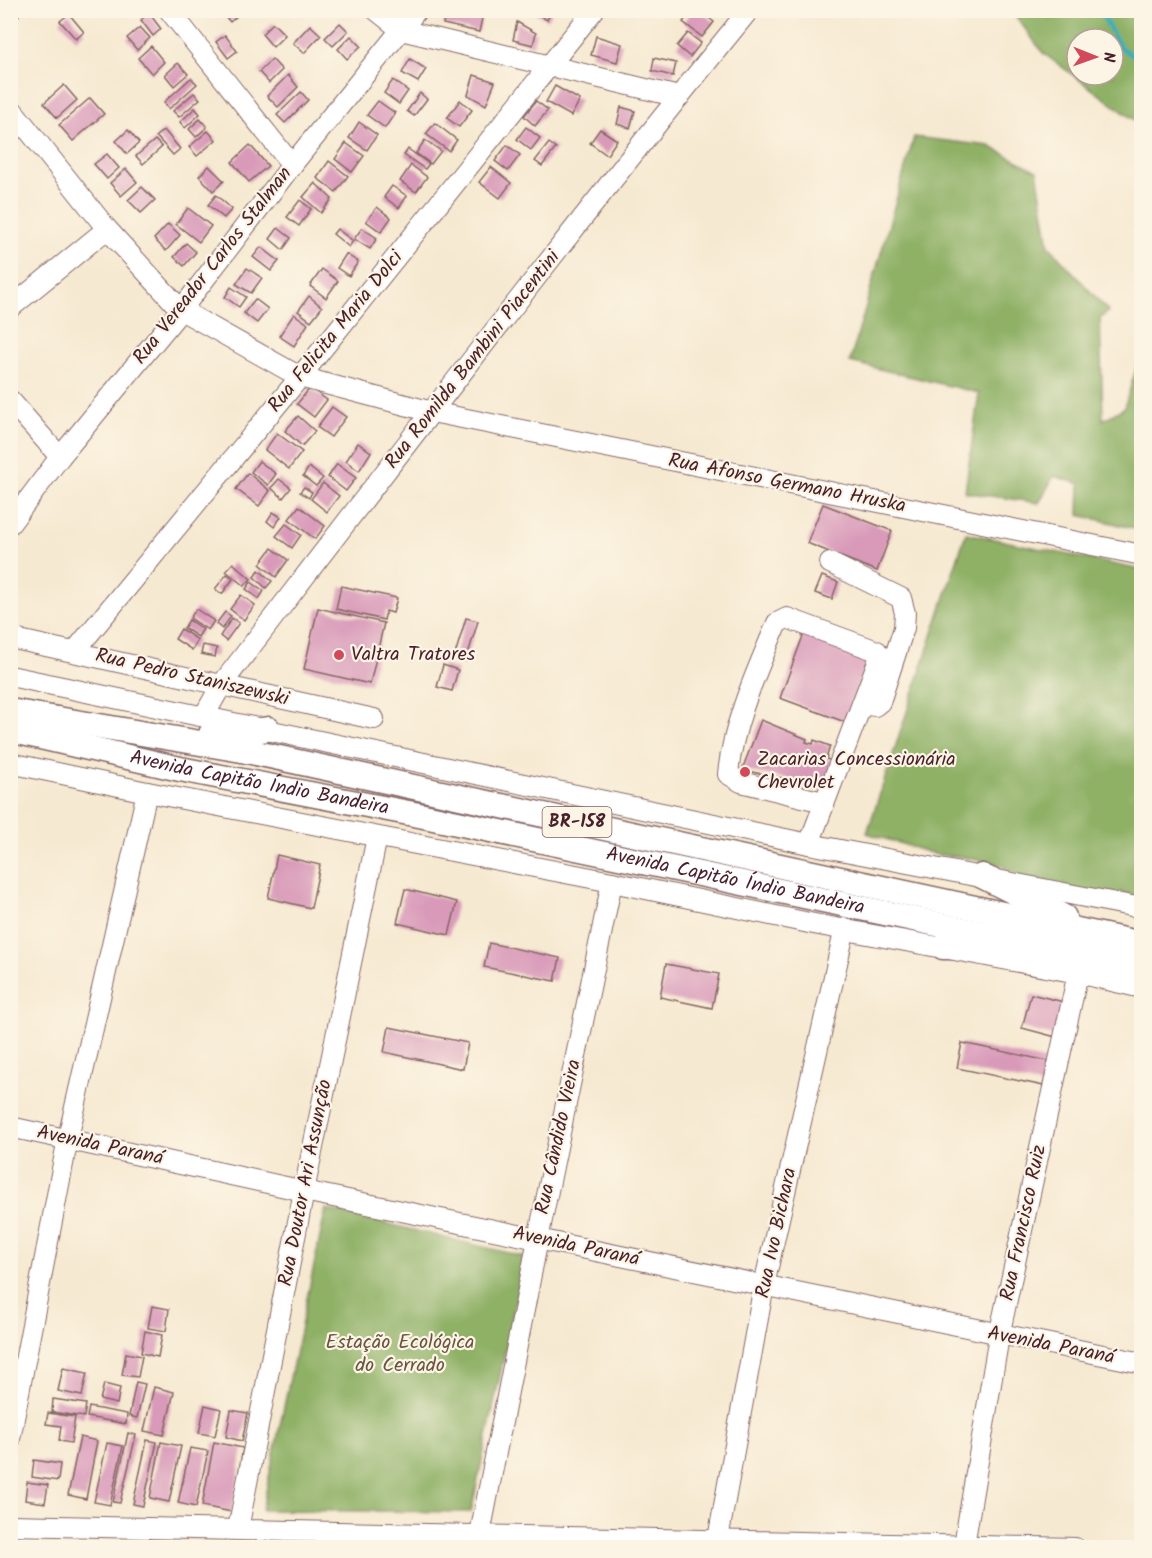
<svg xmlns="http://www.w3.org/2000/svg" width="1152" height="1558" font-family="Kalam,sans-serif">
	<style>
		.forest { fill: #8fb166; stroke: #6c6848; stroke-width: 1.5; fill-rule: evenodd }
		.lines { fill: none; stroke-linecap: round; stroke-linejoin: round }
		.stream { stroke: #3cadb7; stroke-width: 4.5 }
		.building { fill: #d99ab9 }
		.minor-casing { stroke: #866665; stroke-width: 22 }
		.major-casing { stroke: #866665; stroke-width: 27 }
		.minor { stroke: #fff; stroke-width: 20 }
		.major { stroke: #fff; stroke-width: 24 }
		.poi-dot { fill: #d1495b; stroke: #fcf5e5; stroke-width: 2 }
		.labels { text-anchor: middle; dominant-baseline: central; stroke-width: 4.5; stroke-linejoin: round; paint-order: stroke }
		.shield { fill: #fcf5e5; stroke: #7f5f63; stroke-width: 1.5 }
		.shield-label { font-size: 18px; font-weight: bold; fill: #4a1f2b }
		.street-label { font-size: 20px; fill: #4a1f2b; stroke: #fcf5e5 }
		.poi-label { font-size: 20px; fill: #4a1f2b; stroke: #fcf5e5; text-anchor: start }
		.park-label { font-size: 20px; fill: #6a5441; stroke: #fcf5e5 }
	</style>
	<rect width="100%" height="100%" fill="#fcf5e5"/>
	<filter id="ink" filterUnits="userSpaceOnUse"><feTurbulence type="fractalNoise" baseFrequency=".0167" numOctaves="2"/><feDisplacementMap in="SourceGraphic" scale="12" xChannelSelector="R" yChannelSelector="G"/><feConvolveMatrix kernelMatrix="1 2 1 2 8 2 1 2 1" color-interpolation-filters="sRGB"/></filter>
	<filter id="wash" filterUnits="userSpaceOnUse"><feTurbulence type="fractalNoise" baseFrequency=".008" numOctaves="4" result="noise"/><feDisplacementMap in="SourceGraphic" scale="24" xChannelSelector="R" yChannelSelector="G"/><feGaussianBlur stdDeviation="1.35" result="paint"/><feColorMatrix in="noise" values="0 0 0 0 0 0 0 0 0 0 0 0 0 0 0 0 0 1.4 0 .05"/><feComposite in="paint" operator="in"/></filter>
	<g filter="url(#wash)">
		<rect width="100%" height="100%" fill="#f6e9d1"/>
		<g class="forest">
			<path d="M1012 11H1141V125L1043 53ZM1077 39H1113V75H1077Z"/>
			<path d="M914 137 989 146 1037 171 1049 246 1108 311 1100 319 1103 420 1124 408 1141 354V530L1079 515 1080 484 1054 476 1039 503 965 492 979 393 850 362Z"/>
			<path d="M966 533 1141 570V897L1123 893 1110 905 1068 904 1048 897 1016 874 998 864 957 856 937 855 867 833Z"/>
			<path d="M326 1209 525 1257 471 1512 262 1510Z"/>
		</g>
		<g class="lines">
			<path class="stream" d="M1099 10 1121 48 1142 61"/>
		</g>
		<g id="blocks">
			<g class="building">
				<path d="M10 10H15L19 15 10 22Z"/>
				<path d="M220 10H244L230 22Z"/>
				<path d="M446 10H478L483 14 479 32 443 24Z"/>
				<path d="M530 10H553L547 20Z"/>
				<path d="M692 10H699L714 22 702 37 683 22Z"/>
				<path d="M149 13 161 29 153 36 141 20Z"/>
				<path d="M69 14 84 32 76 39 60 21Z"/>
				<path d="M517 22 536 33 533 45 513 40Z"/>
				<path d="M273 23 285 35 273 47 262 34Z"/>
				<path d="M340 23 348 31 333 46 325 38Z"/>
				<path d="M310 25 321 35 304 53 293 43Z"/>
				<path d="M140 27 150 38 137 50 127 38Z"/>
				<path d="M688 33 701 43 690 57 677 46Z"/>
				<path d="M225 35 237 51 228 58 216 42Z"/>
				<path d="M351 36 361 46 347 59 338 49Z"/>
				<path d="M596 36 622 44 617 62 591 55Z"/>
				<path d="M151 46 164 62 152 74 138 58Z"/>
				<path d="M654 58 676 63 673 76 652 71Z"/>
				<path d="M272 59 282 70 269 83 259 72Z"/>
				<path d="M410 59 426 69 418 82 402 73Z"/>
				<path d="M178 63 188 74 174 86 165 75Z"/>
				<path d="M288 75 298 87 278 107 267 96Z"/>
				<path d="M474 75 495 82 486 105 468 95Z"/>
				<path d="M191 78 197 84 169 109 164 102Z"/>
				<path d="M393 80 408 91 399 104 384 93Z"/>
				<path d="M64 85 77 100 57 118 44 103Z"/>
				<path d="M555 86 580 100 571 116 546 102Z"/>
				<path d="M301 92 308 100 285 123 277 115Z"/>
				<path d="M194 93 200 99 179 117 173 111Z"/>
				<path d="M420 93 427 99 414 116 407 111Z"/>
				<path d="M90 98 104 114 73 141 59 125Z"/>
				<path d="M460 100 472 110 459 127 447 118Z"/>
				<path d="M378 101 395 113 385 128 367 115Z"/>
				<path d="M536 101 548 110 535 126 524 116Z"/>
				<path d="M621 107 635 111 630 128 617 124Z"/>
				<path d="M195 108 200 114 185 128 180 122Z"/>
				<path d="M200 119 207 127 196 137 189 129Z"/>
				<path d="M359 122 377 135 367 150 349 138Z"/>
				<path d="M435 123 457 140 449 151 426 134Z"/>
				<path d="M526 127 540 138 531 150 517 139Z"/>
				<path d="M600 129 617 140 607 155 590 143Z"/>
				<path d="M128 130 139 143 127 154 116 141Z"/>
				<path d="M164 130 180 149 173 155 156 136Z"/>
				<path d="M208 131 216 140 197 156 189 147Z"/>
				<path d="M155 140 162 147 143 164 136 156Z"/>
				<path d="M425 140 441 151 431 164 416 153Z"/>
				<path d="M346 143 364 156 352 172 335 159Z"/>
				<path d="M549 143 556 148 542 166 535 161Z"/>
				<path d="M250 145 268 166 249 182 232 162Z"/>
				<path d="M507 145 520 155 508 171 495 161Z"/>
				<path d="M408 149 429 164 425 169 404 155Z"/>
				<path d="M107 154 119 168 107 179 94 164Z"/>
				<path d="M329 161 348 176 336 192 317 178Z"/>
				<path d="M411 165 427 177 416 192 400 181Z"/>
				<path d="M209 166 224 181 213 191 199 176Z"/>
				<path d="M491 167 511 183 500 198 479 182Z"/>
				<path d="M126 169 137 182 121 196 110 183Z"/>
				<path d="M315 183 332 199 321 213 303 197Z"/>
				<path d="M392 186 407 196 399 208 384 197Z"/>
				<path d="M142 187 155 200 141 213 128 200Z"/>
				<path d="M216 195 232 209 224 218 208 205Z"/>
				<path d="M300 200 311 209 299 226 287 217Z"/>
				<path d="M377 207 391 218 381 232 366 221Z"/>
				<path d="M188 208 211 226 199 242 176 224Z"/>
				<path d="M168 224 180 235 166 251 154 239Z"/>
				<path d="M278 228 291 238 283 250 270 239Z"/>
				<path d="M362 228 377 238 370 249 354 239Z"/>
				<path d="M337 229 353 241 349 247 333 234Z"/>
				<path d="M186 243 196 252 184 266 174 257Z"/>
				<path d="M261 247 279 261 271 271 253 257Z"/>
				<path d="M346 254 358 262 349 276 337 268Z"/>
				<path d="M247 268 262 278 251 293 236 284Z"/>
				<path d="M322 269 338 281 326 298 310 286Z"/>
				<path d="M231 287 246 297 239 307 225 297Z"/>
				<path d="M309 296 322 307 311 321 298 311Z"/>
				<path d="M255 299 268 309 257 323 244 313Z"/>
				<path d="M294 314 308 324 294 346 279 336Z"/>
				<path d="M310 388 327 400 314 417 297 404Z"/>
				<path d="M332 407 346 417 331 437 317 427Z"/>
				<path d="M298 416 315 431 302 446 285 431Z"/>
				<path d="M277 433 302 452 289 469 265 450Z"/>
				<path d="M358 443 371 452 359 471 346 461Z"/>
				<path d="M259 461 276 474 268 485 251 472Z"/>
				<path d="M337 464 356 478 346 491 328 477Z"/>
				<path d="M309 467 323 478 316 486 303 476Z"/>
				<path d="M248 473 270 491 259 506 236 489Z"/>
				<path d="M279 479 291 488 283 498 271 488Z"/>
				<path d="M323 483 339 496 327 512 311 499Z"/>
				<path d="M304 487 312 492 309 498 300 492Z"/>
				<path d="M823 504 892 531 877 571 807 543Z"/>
				<path d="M299 506 325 526 315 539 289 519Z"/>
				<path d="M273 512 281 517 274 527 267 521Z"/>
				<path d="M286 524 301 535 292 548 276 536Z"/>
				<path d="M272 548 288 560 276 577 260 564Z"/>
				<path d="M233 563 251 579 244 586 226 571Z"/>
				<path d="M259 570 272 581 266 588 254 577Z"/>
				<path d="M227 574 233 579 222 594 215 589Z"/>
				<path d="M822 576 838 582 832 599 815 593Z"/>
				<path d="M251 582 264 591 259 599 246 589Z"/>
				<path d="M341 586 397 598 393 613 386 611 384 620 336 609Z"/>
				<path d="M241 595 255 605 244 620 230 609Z"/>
				<path d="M318 608 384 623 370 684 304 669Z"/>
				<path d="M196 609 214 621 208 630 190 618Z"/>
				<path d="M225 612 231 616 222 629 216 624Z"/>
				<path d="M232 618 239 623 226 641 220 636Z"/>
				<path d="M466 618 478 621 466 661 454 658Z"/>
				<path d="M189 620 203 629 198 637 184 628Z"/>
				<path d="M806 628 871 652 845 722 780 698Z"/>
				<path d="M181 629 198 640 192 650 175 639Z"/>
				<path d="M203 645 217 648 215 657 201 654Z"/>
				<path d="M443 665 458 670 452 691 437 687Z"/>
				<path d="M761 720 807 739 806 742 813 744 814 740 830 746 826 759 836 762 826 787 742 770Z"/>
				<path d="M277 855 320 865 311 908 268 898Z"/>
				<path d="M405 889 457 902 449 935 397 923Z"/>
				<path d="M489 943 560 958 555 981 484 967Z"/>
				<path d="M666 964 719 974 712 1008 660 997Z"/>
				<path d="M1031 994 1064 1002 1056 1037 1022 1028Z"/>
				<path d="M389 1027 468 1043 463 1069 384 1052Z"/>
				<path d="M962 1043 1049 1061 1044 1086 957 1068Z"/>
				<path d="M152 1306 169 1309 166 1331 148 1328Z"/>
				<path d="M145 1331 162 1335 158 1357 141 1353Z"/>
				<path d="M126 1353 142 1356 138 1377 122 1375Z"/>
				<path d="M63 1368 87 1373 82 1396 58 1391Z"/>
				<path d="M136 1382 145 1384 137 1418 129 1416Z"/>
				<path d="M104 1384 120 1388 117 1404 100 1400Z"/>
				<path d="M154 1387 174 1392 164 1435 144 1431Z"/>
				<path d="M53 1399 86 1404 84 1417 52 1412Z"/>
				<path d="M205 1405 221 1409 215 1436 199 1433Z"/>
				<path d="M89 1407 127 1414 126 1424 87 1417Z"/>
				<path d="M231 1410 248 1413 242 1441 226 1437Z"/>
				<path d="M48 1413 75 1417 71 1443 59 1441 61 1426 46 1424Z"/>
				<path d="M128 1433 136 1435 120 1503 113 1502Z"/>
				<path d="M80 1437 97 1441 86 1499 68 1495Z"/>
				<path d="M147 1440 157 1442 143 1506 133 1504Z"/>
				<path d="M161 1442 181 1446 169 1502 150 1498Z"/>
				<path d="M214 1442 243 1448 232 1512 202 1506Z"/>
				<path d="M107 1443 123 1446 110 1505 94 1502Z"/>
				<path d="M190 1448 208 1451 196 1507 178 1503Z"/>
				<path d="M34 1460 60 1464 58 1481 32 1477Z"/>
				<path d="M27 1482 48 1485 45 1503 25 1500Z"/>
			</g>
		</g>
	</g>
	<g filter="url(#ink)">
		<use href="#blocks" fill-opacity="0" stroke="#866665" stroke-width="1.5"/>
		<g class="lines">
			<g class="minor-casing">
				<g id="minor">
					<path d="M169 10 292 165"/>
					<path d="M376 10 401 30 679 97"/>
					<path d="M10 107 107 229 181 310 300 377 432 412 1142 555"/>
					<path d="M10 308 107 229"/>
					<path d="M10 400 60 457"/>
					<path d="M10 524 60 457 181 310 292 165 417 10"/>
					<path d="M830 563 901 598 905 613 904 628 880 702 875 706 862 704"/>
					<path d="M10 638 374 719"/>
					<path d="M75 651 300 377 594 10"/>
					<path d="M10 676 809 844 1142 908"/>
					<path d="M204 716 222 684C396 458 569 231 749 10"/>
					<path d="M10 763 147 792 612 882 814 924 1078 973 1142 988"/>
					<path d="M809 844 880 656 877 651 787 618 777 623C757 671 733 722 728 774L741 782 823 802"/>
					<path d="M10 1127 304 1191 1142 1363"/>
					<path d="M10 1439 68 1138 147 792"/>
					<path d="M10 1525 1075 1548"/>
					<path d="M238 1529 304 1191 377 837"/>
					<path d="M480 1534 538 1239 612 882"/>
					<path d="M718 1539 764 1285 845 928"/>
					<path d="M964 1545 999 1336 1078 973"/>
				</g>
			</g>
			<g class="major-casing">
				<g id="major">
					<path d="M10 711 242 750 1142 944"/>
					<path id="s1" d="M10 730 180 769 419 815 1142 967"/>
					<path d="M211 734H234L268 729"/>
					<path d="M982 876 1064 917"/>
					<path d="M943 947H994"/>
				</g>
			</g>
			<use href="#minor" class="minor"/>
			<use href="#major" class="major"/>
		</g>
	</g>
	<g class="poi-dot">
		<circle cx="339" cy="655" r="6"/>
		<circle cx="745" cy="772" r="6"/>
	</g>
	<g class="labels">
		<rect class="shield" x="542.5" y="807" width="69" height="30" rx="4.5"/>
		<g class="shield-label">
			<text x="577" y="822">BR-158</text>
		</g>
		<g class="street-label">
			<text transform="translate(213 266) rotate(-52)">Rua Vereador Carlos Stalman</text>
			<text transform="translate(336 332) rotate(-51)">Rua Felicita Maria Dolci</text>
			<text transform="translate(473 360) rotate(-52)">Rua Romilda Bambini Piacentini</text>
			<text transform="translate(787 484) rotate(11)">Rua Afonso Germano Hruska</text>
			<text transform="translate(192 678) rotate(13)">Rua Pedro Staniszewski</text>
			<text stroke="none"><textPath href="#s1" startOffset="255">Avenida Capitão Índio Bandeira</textPath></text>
			<text stroke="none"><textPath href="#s1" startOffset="741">Avenida Capitão Índio Bandeira</textPath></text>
			<text transform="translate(559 1137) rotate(-78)">Rua Cândido Vieira</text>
			<text transform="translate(100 1146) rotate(12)">Avenida Paraná</text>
			<text transform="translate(306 1183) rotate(-79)">Rua Doutor Ari Assunção</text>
			<text transform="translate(1024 1223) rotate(-78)">Rua Francisco Ruiz</text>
			<text transform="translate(777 1233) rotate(-78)">Rua Ivo Bichara</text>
			<text transform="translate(576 1247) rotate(12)">Avenida Paraná</text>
			<text transform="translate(1051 1346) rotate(11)">Avenida Paraná</text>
		</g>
		<g class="poi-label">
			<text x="351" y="655">Valtra Tratores</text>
			<text x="757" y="760">Zacarias Concessionária<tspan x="757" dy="23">Chevrolet</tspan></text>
		</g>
		<g class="park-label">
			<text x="400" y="1343">Estação Ecológica<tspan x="400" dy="23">do Cerrado</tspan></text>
		</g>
	</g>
	<rect width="1152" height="1558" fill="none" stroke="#fcf5e5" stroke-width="36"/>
	<g transform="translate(1095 57) rotate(91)"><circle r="28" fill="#fcf5e5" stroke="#b59f9b" stroke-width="1.5"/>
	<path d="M0-4.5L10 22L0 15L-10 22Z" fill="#d1495b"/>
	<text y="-9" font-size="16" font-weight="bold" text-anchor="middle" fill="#4a1f2b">N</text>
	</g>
</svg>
